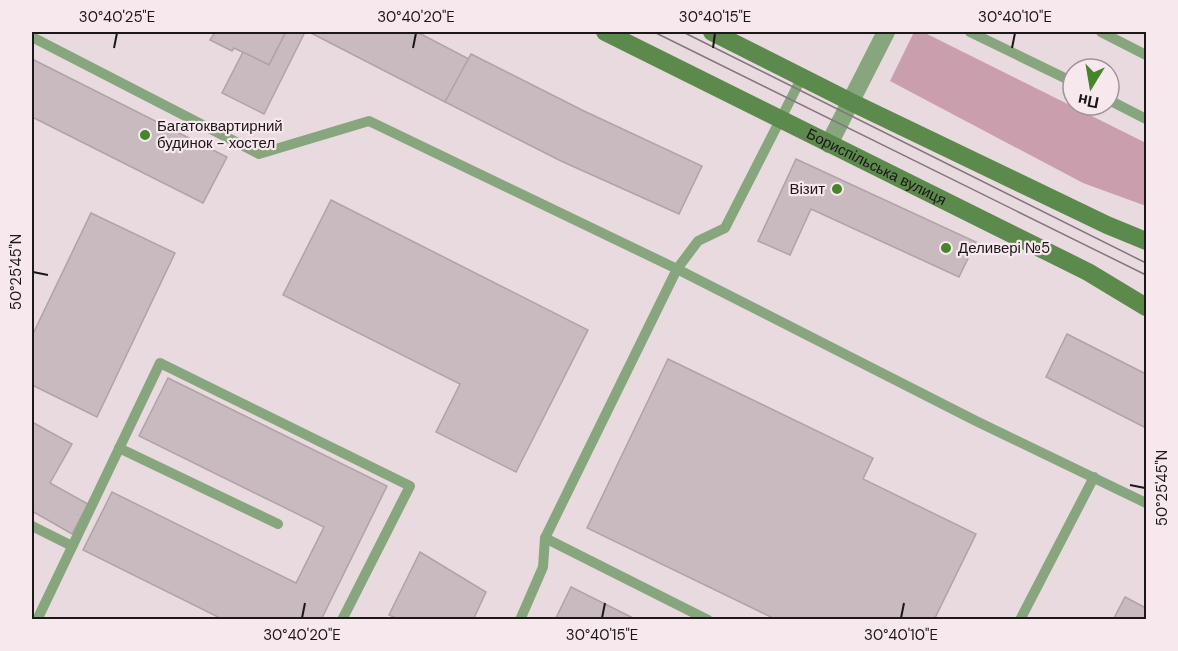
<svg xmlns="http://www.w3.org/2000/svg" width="1178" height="651" font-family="'DM Sans',sans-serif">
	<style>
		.green { fill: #cb9eae }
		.building { fill: #c8babe; stroke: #b0a2a7; stroke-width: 1.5 }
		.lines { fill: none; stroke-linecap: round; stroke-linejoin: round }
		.lane { stroke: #87a67d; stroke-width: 10 }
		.street { stroke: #87a67d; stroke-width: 18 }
		.secondary { stroke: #5c894c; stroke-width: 18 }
		.tram { stroke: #80777b; stroke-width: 1.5 }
		.ticks { fill: none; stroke: #1c1719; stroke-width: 2 }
		.poi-dot { fill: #448629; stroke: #f7e8ed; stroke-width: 2 }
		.labels { text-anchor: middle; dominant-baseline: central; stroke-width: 4.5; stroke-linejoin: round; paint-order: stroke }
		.poi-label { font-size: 15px; fill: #1c1719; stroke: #f7e8ed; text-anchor: start }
		.street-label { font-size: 15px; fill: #1c1719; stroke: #f7e8ed }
		.neatline { fill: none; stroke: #1c1719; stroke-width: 2 }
		.ticks-label { font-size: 15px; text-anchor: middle; fill: #1c1719 }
	</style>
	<rect width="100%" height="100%" fill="#e9dae0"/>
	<path class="green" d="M914 32H923L1146 143V206L1083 183 890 81Z"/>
	<g class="building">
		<path d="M215 32H286L269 65 234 48 232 51 210 40Z"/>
		<path d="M286 32H305L264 114 222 93 243 52 269 65Z"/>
		<path d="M309 32H417L469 59 445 102Z"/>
		<path d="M471 54 584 111 702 166 679 214 561 161 445 102Z"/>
		<path d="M32 59 227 157 203 203 32 117Z"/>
		<path d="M796 159 976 242 959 277 811 209 790 255 758 241Z"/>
		<path d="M331 200 588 330 516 472 436 432 460 384 283 295Z"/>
		<path d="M91 213 175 253 97 417 32 385V336Z"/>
		<path d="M1067 334 1146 374V428L1046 377Z"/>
		<path d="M668 359 873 458 863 479 976 534 934 620H777L587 528Z"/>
		<path d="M168 378 387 486 321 620H224L83 550 112 492 296 583 324 527 139 436Z"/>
		<path d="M32 422 72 444 50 483 88 504 72 534 32 511Z"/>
		<path d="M420 552 486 592 473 620H400L389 615Z"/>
		<path d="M571 587 637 620H555Z"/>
		<path d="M1125 597 1146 608V620H1113Z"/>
	</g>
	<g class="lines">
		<g class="lane">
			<path d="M970 32 1073 82"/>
			<path d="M1101 32 1146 55"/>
			<path d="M32 37 259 154 369 121 677 269 976 421 1146 503"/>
			<path d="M1109 100 1146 119"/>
			<path d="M119 448 278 524"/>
			<path d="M32 526 72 546"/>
			<path d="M545 538 708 620"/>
			<path d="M37 620 160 363 410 486 342 620"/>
			<path d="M520 620 543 567 545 538 677 269 698 241 725 228 802 77"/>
			<path d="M1020 620 1094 477"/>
		</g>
		<path class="street" d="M829 144 886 32"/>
		<g class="secondary">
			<path id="s1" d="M605 32 1088 272 1146 307"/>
			<path d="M712 32 851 102 1107 225 1146 241"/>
		</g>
		<g class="tram">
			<path d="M654 32 1146 275"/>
			<path d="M683 32 1146 263"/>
		</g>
	</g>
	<path class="ticks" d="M114 48 117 33M413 48 416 33M713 48 715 33M1012 48 1015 33M33 272 48 275M1130 485 1145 488M302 618 305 603M602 618 605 603M901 618 904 603"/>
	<g class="poi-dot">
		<circle cx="145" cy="135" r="6"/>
		<circle cx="837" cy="189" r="6"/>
		<circle cx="946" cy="248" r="6"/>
	</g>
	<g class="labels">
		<g class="poi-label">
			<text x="157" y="126">Багатоквартирний<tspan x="157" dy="17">будинок - хостел</tspan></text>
			<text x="825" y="189" text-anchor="end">Візит</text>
			<text x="958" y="248">Деливері №5</text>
		</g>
		<g class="street-label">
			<text stroke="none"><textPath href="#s1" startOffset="303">Бориспільська вулиця</textPath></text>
		</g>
	</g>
	<rect width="1178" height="651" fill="none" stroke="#f7e8ed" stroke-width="66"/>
	<g transform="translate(1091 87) rotate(191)"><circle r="28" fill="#f7e8ed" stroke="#9f9498" stroke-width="1.5"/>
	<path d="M0-4.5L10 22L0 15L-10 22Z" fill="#448629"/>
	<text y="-9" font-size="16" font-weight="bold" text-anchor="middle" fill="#1c1719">Пн</text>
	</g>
	<rect x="33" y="33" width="1112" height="585" class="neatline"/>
	<g class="ticks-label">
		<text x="117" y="22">30°40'25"E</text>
		<text x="416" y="22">30°40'20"E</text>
		<text x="715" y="22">30°40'15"E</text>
		<text x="1015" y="22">30°40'10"E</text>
		<text transform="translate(16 272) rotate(-90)" y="5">50°25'45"N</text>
		<text transform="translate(1162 488) rotate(-90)" y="5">50°25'45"N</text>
		<text x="302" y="640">30°40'20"E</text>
		<text x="602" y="640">30°40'15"E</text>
		<text x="901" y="640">30°40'10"E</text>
	</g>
</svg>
